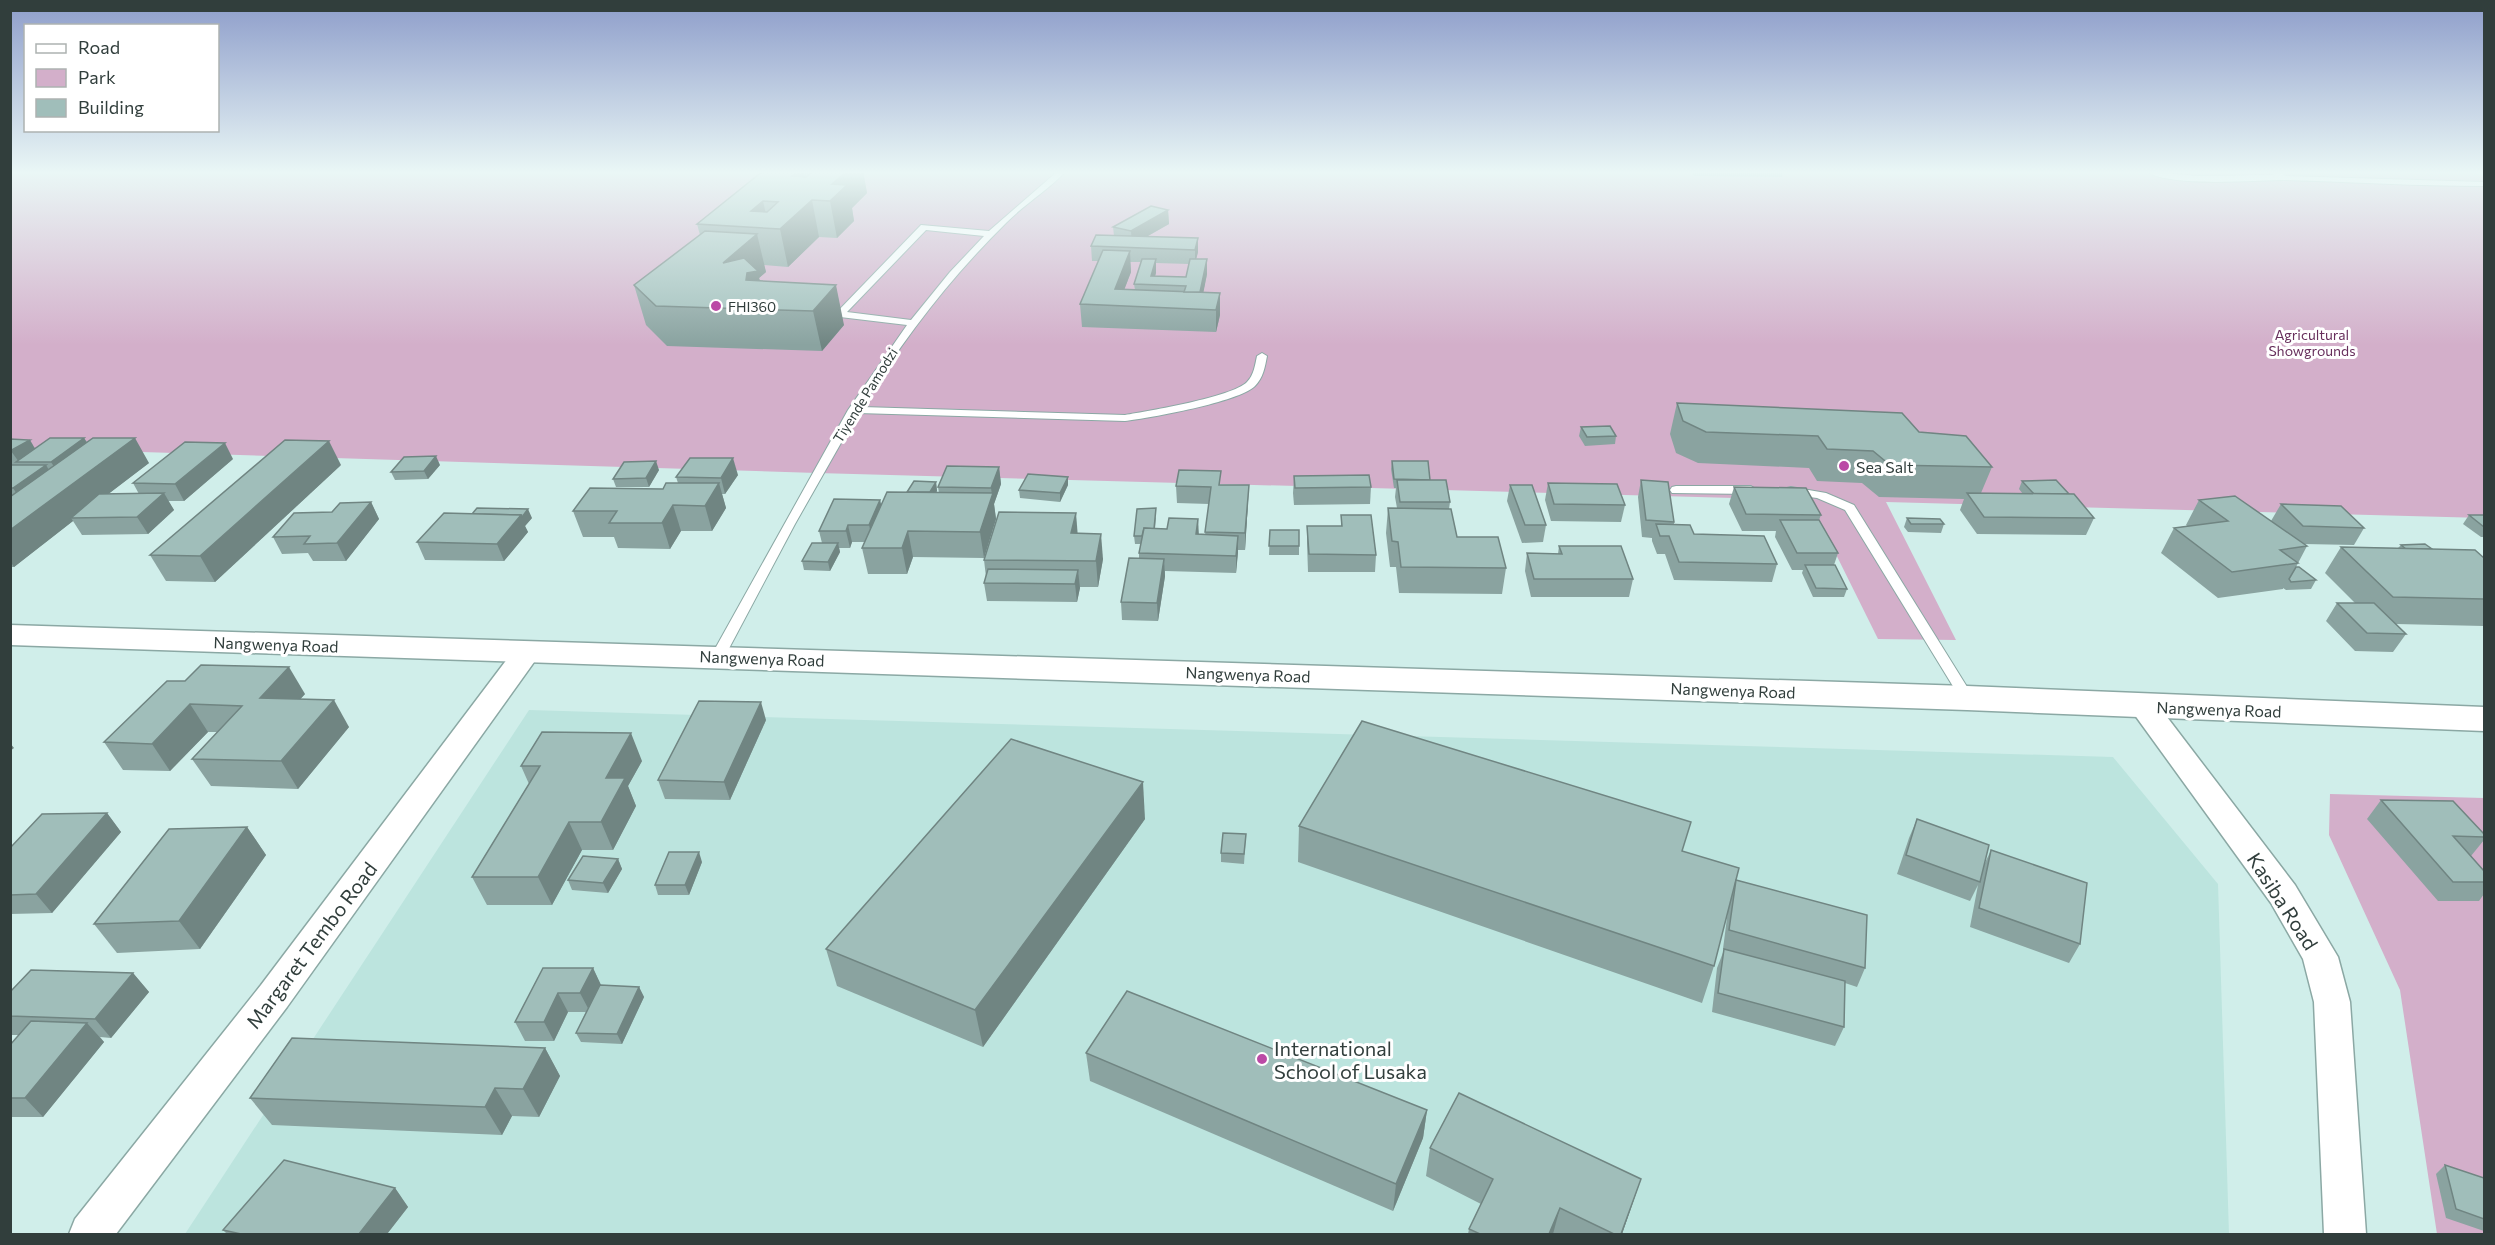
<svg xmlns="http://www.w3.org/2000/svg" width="2495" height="1245" font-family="Commissioner,sans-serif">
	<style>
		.built { fill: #bce4de }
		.green { fill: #d3afca }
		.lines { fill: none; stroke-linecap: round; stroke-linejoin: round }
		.service-casing { stroke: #8ba8a4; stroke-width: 2 }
		.minor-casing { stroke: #8ba8a4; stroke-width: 3 }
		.secondary-casing { stroke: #8ba8a4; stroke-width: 3 }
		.service { fill: #fff; fill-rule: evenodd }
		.minor { fill: #fff; fill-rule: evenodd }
		.secondary { fill: #fff; fill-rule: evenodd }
		.wall { fill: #8aa3a0; fill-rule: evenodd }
		.shaded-wall { fill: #708582 }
		.building { fill: #a0beba; stroke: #708582; stroke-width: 1.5; fill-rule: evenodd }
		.poi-dot { fill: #bb4aa6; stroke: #fff; stroke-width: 2 }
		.labels { text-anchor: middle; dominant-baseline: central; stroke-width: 6; stroke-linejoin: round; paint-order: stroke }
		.far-poi-label { font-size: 14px; fill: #313e3c; stroke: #fff; text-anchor: start }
		.far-park-label { font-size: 14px; fill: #672f5c; stroke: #fff }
		.far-street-label { font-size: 14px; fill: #313e3c; stroke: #fff }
		.poi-label { font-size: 16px; fill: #313e3c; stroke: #fff; text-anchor: start }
		.street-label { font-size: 16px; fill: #313e3c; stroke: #fff }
		.near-street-label { font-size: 20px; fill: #313e3c; stroke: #fff }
		.near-poi-label { font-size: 20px; fill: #313e3c; stroke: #fff; text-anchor: start }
	</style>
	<rect width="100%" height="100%" fill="#d0eeea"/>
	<path class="built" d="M529 710 2113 757 2218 884 2229 1234H185Z"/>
	<g class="green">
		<path d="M11 171H2474L2484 176V518L1886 502 1956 640 1878 639 1809 500 817 473 11 448Z"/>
		<path d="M2330 794 2484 798V1234H2437L2400 990 2329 835Z"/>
	</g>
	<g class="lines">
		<g class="service-casing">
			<g id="service">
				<path d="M1058 171H1066C1048 190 1025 204 1007 222 951 277 902 340 862 407L1125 415C1149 411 1232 397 1247 382 1254 375 1255 365 1257 356L1262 353 1267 356C1265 367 1263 378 1255 386 1239 402 1150 418 1125 421L858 413 795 524 725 656 723 659H713L711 656 848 410 907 325 840 317 835 314 837 312 921 225 989 231ZM926 230 984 236 950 272 911 320 847 312Z"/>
				<path d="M2145 171 2197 176 2274 175 2268 171H2277L2286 176 2484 182V186C2419 186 2352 182 2286 180 2252 180 2172 188 2145 171Z"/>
				<path d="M1676 486H1751L1757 490 1751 494 1672 493 1670 490 1672 487Z"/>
				<path d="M1791 487 1826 493 1854 505 1974 698 1972 701H1962L1845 510 1817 498 1787 494 1785 491 1787 488Z"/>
			</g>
		</g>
		<g class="minor-casing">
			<g id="minor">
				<path d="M527 643 537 646 541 652 537 658 287 1007 116 1234H69L75 1219 261 985 517 646Z"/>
				<path d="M2144 697 2154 700 2295 885 2338 957 2350 1002 2366 1234H2324L2314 1002 2303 959 2271 903 2129 707 2134 700Z"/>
			</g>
		</g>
		<g class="secondary-casing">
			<path id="secondary" d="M10 625 1967 686 2484 707V731L1967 710 10 645Z"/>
		</g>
		<use href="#service" class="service"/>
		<use href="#minor" class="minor"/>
		<use href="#secondary" class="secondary"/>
	</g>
	<g class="wall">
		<path d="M763 171H863L867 193 852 208 854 221 837 238 819 237 788 267 764 265 766 272 759 278 760 280 844 325 822 351 667 346 646 325 634 285 700 235 697 224Z"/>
		<path d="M1691 171H1783L1782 177 1694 176Z"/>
		<path d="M1168 210 1169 224 1146 237 1198 238V252L1196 259H1207V274L1203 292 1220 293V315L1216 332 1082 327 1080 304 1099 261H1092L1091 246 1114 236 1113 227ZM1130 262H1141L1134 284 1135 290H1124L1131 272ZM1156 263 1189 264 1186 277 1155 276Z"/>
		<path d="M1677 403 1919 432 1992 467 1981 493 2023 494 2019 489 2022 481 2069 494 2094 518 2086 535 1977 534 1960 510 1964 499 1879 497 1862 483 1817 481 1809 468 1698 463 1676 453 1670 434Z"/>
		<path d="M1581 427 1616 436 1615 444 1585 446 1579 436Z"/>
		<path d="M84 438 87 442 149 463 108 494H139L133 483 233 459 184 501H168L174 510 148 534 82 535 73 521 14 567H10V439L35 448Z"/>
		<path d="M1392 461 1430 480 1450 502 1449 509 1457 537 1506 568 1502 594 1399 593 1396 567H1390L1386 533 1388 508H1397L1395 497 1396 488H1394L1391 469Z"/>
		<path d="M341 465 215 582 166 581 150 555Z"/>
		<path d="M440 465 428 479 395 480 391 472Z"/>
		<path d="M999 467 1001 484 994 504 996 519 984 558 913 557 907 574H868L862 548 865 542H852L850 548H839L840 552 830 571 804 570 802 561 822 543 819 531 880 500 881 505 907 492 936 482 937 491 936 492 939 493 938 487Z"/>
		<path d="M659 470 649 487H616L613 479Z"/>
		<path d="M738 475 725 494H722L726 508 712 531H681L670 549 618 548 614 537H583L573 511 663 489 678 483 676 477Z"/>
		<path d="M1294 476 1371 487 1370 504 1294 505 1293 493Z"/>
		<path d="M1068 477V485L1060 502 1020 498 1019 490Z"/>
		<path d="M1641 480 1674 522V524L1694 534 1777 564 1772 582 1674 580 1665 554H1657L1652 541V538L1642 537 1638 497Z"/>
		<path d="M1548 483 1625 505 1621 522 1551 521 1545 500Z"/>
		<path d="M1221 485 1248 502 1245 550H1238L1236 573 1165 571V576L1158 621 1122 620 1121 602 1139 558V553L1141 544H1135L1134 536 1156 517 1155 529 1205 535 1209 504 1177 503 1176 486Z"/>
		<path d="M1510 485 1546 525 1543 542 1522 543 1507 501Z"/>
		<path d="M1734 487 1821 515 1819 520 1838 553 1834 565 1847 589 1844 597H1813L1802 573 1803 570H1792L1775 537 1776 531H1742L1729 504Z"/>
		<path d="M2199 500 2271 521 2281 504 2364 528 2354 545 2304 544 2307 546 2296 567 2316 580 2311 589 2286 590 2283 588V589L2218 598 2161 553 2174 528 2187 526 2186 525Z"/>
		<path d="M371 502 379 519 346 561H313L308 553 282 554 273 537 332 512Z"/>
		<path d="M1341 515 1376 555 1375 572H1308L1307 543V526H1341Z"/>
		<path d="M2469 515H2484V537H2481L2463 524Z"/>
		<path d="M532 518 525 526 528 532 504 561 425 560 417 542Z"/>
		<path d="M1907 518 1944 524 1941 533 1908 532 1904 527Z"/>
		<path d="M1270 530 1299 546V555H1269Z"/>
		<path d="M1078 533 1103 559 1098 587H1080L1077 602 987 601 984 583 986 577 984 560Z"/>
		<path d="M2401 545 2484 558V626L2396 624 2406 634 2393 652 2355 651 2326 621 2337 603H2355L2325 573 2341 547 2398 548Z"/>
		<path d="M1559 546 1633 579 1629 597H1531L1525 571 1527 553 1558 554Z"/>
		<path d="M167 681 305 694 300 699 349 727 298 789 211 786 192 759 217 732H208L170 771 123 770 104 742Z"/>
		<path d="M766 720 730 800 665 799 658 780Z"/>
		<path d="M642 761 628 786 636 806 613 850H582L552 905H487L472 877 529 784 521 766Z"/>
		<path d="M2381 800 2484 834V840L2471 856 2484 871V894L2479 901H2438L2367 819Z"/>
		<path d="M107 813 121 832 52 913 10 914V848Z"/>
		<path d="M1145 819 983 1047 837 986 826 949Z"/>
		<path d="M1917 819 1985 863 1991 850 2080 944 2069 963 1970 927 1978 885 1970 901 1897 874 1909 838Z"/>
		<path d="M1299 826 1683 851 1865 968 1857 987 1845 983 1844 1027 1835 1046 1712 1012 1717 968 1724 950 1723 949 1728 910 1714 966 1702 1003 1298 862Z"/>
		<path d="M247 827 266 855 200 949 117 953 94 924Z"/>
		<path d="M1246 834 1244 864 1221 862V853Z"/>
		<path d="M618 859 622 869 608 893 572 890 568 880Z"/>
		<path d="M702 862 689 895H658L655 885Z"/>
		<path d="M593 968 601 986 639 987 644 997 622 1044 581 1042 576 1033 586 1012H568L554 1041H525L515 1022Z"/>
		<path d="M133 973 149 992 111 1038 100 1037 104 1042 43 1117H10V1045L19 1035H10V992Z"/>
		<path d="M545 1048 560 1076 539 1117 512 1116 502 1135 272 1125 250 1098Z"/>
		<path d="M1086 1053 1427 1110 1423 1138 1393 1211 1090 1081Z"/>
		<path d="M1430 1148 1641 1179 1622 1234H1468L1469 1229 1481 1204 1426 1176Z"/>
		<path d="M2445 1165 2484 1178V1231L2446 1218 2436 1174Z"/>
		<path d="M395 1188 408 1207 387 1234H227L223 1230Z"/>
	</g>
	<g class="shaded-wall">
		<path d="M799 171H803L809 202 812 200 819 237 788 267 780 229 792 176Z"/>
		<path d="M847 171H863L867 193 852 208 854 221 837 238 830 201 832 184Z"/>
		<path d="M763 201 769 228 751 211Z"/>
		<path d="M1168 210 1169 224 1132 245 1131 231Z"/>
		<path d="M757 234 766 272 759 278 767 309 723 263Z"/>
		<path d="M1198 238V252L1195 264V250Z"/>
		<path d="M1130 251 1131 272 1118 306 1115 289Z"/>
		<path d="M1156 259V273L1153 285 1151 276Z"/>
		<path d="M1207 259V274L1200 310 1199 295Z"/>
		<path d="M836 285 844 325 822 351 813 311Z"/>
		<path d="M1220 293V315L1216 332V310Z"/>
		<path d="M84 438 94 455 62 479 51 462Z"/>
		<path d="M135 438 149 463 77 518H71L73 521 14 567 10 561V530Z"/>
		<path d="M30 440 40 457 19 462 11 451Z"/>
		<path d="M329 441 341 465 215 582 200 556Z"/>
		<path d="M225 443 233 459 184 501 175 484Z"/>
		<path d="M436 456 440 465 428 479 424 471Z"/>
		<path d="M733 458 738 475 725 494 721 478Z"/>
		<path d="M656 461 659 470 649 487 646 478Z"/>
		<path d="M46 465 56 482 24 505 13 488Z"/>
		<path d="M999 467 1001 484 994 504 996 519 984 558 980 532 992 495 991 488Z"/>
		<path d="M1068 477V485L1060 502V493Z"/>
		<path d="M936 482 937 491 930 504 928 495Z"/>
		<path d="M719 483 726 508 712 531 705 506Z"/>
		<path d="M1249 485 1248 502 1245 550V533Z"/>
		<path d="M164 493 174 510 148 534 137 517Z"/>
		<path d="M880 500 884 517 873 542 869 525Z"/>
		<path d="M371 502 379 519 346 561 337 543Z"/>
		<path d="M673 505 681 531 670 549 662 523Z"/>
		<path d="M528 509 532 518 525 526 528 532 504 561 497 544 521 515Z"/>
		<path d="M1076 513 1078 538 1071 533Z"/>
		<path d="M1198 519 1199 536 1196 534Z"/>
		<path d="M848 525 852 542 850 548 846 531Z"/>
		<path d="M908 531 913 557 907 574 902 548Z"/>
		<path d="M1101 534 1103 559 1098 587 1096 561Z"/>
		<path d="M1238 536V553L1236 573V556Z"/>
		<path d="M838 543 840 552 830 571 828 562Z"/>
		<path d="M1164 559 1165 576 1158 621 1157 603Z"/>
		<path d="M1078 570 1080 588 1077 602 1075 584Z"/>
		<path d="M289 667 305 694 277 725 260 698Z"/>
		<path d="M334 700 349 727 298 789 281 761Z"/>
		<path d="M761 702 766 720 730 800 724 782Z"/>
		<path d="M190 704 208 732 170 771 152 744Z"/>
		<path d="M631 733 642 761 628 786 636 806 613 850 601 822 606 778Z"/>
		<path d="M10 743 14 748 10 751Z"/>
		<path d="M1143 782 1145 819 983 1047 975 1010Z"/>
		<path d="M107 813 121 832 52 913 36 894Z"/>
		<path d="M569 822 582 850 552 905 538 877Z"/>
		<path d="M247 827 266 855 200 949 179 921Z"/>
		<path d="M699 852 702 862 689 895 685 885Z"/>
		<path d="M618 859 622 869 608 893 603 883Z"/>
		<path d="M593 968 602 987 590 1012 580 993Z"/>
		<path d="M133 973 149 992 111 1038 95 1019Z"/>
		<path d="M639 987 644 997 622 1044 617 1034Z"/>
		<path d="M558 993 568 1012 554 1041 544 1022Z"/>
		<path d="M87 1023 104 1042 43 1117 25 1098Z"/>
		<path d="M545 1048 560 1076 539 1117 523 1089Z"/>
		<path d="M495 1088 512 1116 502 1135 485 1107Z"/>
		<path d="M1427 1110 1423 1138 1393 1211 1396 1184Z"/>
		<path d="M1641 1179 1622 1234H1621Z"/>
		<path d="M395 1188 408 1207 387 1234H359Z"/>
		<path d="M1560 1208 1553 1234H1549Z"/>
	</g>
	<g class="building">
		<path d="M763 171H799L792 176 806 177 814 171H847L832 184 847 185 830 201 812 200 780 229 697 224ZM763 201 778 202 767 212 751 211Z"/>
		<path d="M1151 206 1168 210 1131 231 1113 227Z"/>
		<path d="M705 231 757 234 723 263 744 258 758 271 747 273 746 280 836 285 813 311 656 306 634 285Z"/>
		<path d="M1096 235 1198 238 1195 250 1091 246Z"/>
		<path d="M1103 250 1130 251 1115 289 1220 293 1216 310 1080 304Z"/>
		<path d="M1142 259H1156L1151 276 1186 277 1190 259H1207L1200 292H1184L1186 286 1134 284Z"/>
		<path d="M1677 403 1902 413 1919 432 1966 436 1992 467 1890 465 1873 451 1827 449 1818 436 1706 432 1683 421Z"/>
		<path d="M1610 426 1616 436 1587 437 1581 427Z"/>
		<path d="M50 438H84L51 462H16Z"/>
		<path d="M93 438H135L10 530V497Z"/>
		<path d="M10 439 30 440 10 451Z"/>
		<path d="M285 440 329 441 200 556 150 555Z"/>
		<path d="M185 442 225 443 175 484 133 483Z"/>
		<path d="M436 456 424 471 391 472 404 457Z"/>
		<path d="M690 458H733L721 478 676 477Z"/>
		<path d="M656 461 646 478 613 479 624 462Z"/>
		<path d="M1392 461H1428L1430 480 1394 479Z"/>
		<path d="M10 465H46L13 488H10Z"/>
		<path d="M947 466 999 467 991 488 938 487Z"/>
		<path d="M1179 470 1221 471 1219 485H1249L1245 533 1205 532 1211 487 1176 486Z"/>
		<path d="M1028 474 1068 477 1060 493 1019 490Z"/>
		<path d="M1369 475 1371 487 1295 488 1294 476Z"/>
		<path d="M1397 480H1446L1450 502H1400Z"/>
		<path d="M1641 480 1668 482 1674 522 1646 520Z"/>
		<path d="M2056 480 2069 494H2034L2022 481Z"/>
		<path d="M914 481 936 482 930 492H907Z"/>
		<path d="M666 483H719L705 506 673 505 662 523H609L617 511H573L590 488 663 489Z"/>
		<path d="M1548 483 1617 484 1625 505 1554 504Z"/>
		<path d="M1510 485H1532L1546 525H1525Z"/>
		<path d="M1734 487 1806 488 1821 515 1746 514Z"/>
		<path d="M887 492 993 493 980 532 908 531 902 548H862Z"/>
		<path d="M164 493 137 517 71 518 99 494Z"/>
		<path d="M1967 493 2074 494 2094 518 1984 517Z"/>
		<path d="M2235 496 2307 546 2280 550 2298 563 2232 572 2174 528 2228 521 2199 500Z"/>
		<path d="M834 499 880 500 869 525H848L846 531H819Z"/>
		<path d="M371 502 337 543 304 544 310 536 273 537 294 513 332 512 340 503Z"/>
		<path d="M2281 504 2341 506 2364 528 2303 526Z"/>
		<path d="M477 508 528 509 522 517 521 515 472 514Z"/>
		<path d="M1156 508 1154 529 1144 528 1142 536H1134L1137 509Z"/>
		<path d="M1388 508 1451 509 1457 537H1498L1506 568 1401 567 1398 542 1392 541Z"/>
		<path d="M999 512 1076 513 1071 533 1101 534 1096 561 984 560Z"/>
		<path d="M444 513 521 515 497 544 417 542Z"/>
		<path d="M1341 515H1371L1376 555 1309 554 1307 526H1342Z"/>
		<path d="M2469 515H2484V527Z"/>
		<path d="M1169 518 1198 519 1196 534 1238 536 1236 556 1139 553 1144 528 1167 529Z"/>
		<path d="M1907 518 1940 519 1944 524H1911Z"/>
		<path d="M1780 520H1819L1838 553H1797Z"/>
		<path d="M1656 524 1690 525 1694 534 1764 536 1777 564 1679 562 1669 536H1660Z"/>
		<path d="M1270 530H1299V546H1269Z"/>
		<path d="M812 543H838L828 562 802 561Z"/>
		<path d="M2425 544 2432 549H2406L2401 545Z"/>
		<path d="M1559 546H1621L1633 579H1534L1527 553 1562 554Z"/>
		<path d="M2341 547 2475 550 2484 558V599L2393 597Z"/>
		<path d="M1129 558 1164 559 1157 603 1121 602Z"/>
		<path d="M1805 565H1835L1847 589 1816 588Z"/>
		<path d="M2296 567H2299L2316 580 2291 582 2289 579Z"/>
		<path d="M988 569 1078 570 1075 584 984 583Z"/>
		<path d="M2337 603H2374L2406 634 2367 633Z"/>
		<path d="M201 665 289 667 260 698 334 700 281 761 192 759 242 706 190 704 152 744 104 742 167 681H185Z"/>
		<path d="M699 701 761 702 724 782 658 780Z"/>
		<path d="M1362 721 1691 822 1682 851 1739 868 1714 966 1299 826Z"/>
		<path d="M542 732 631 733 606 778H625L601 822H569L538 877H472L540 766H521Z"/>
		<path d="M1011 739 1143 782 975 1010 826 949Z"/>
		<path d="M2381 800 2453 801 2484 834V837L2453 836 2484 871V882H2453Z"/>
		<path d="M107 813 36 894 10 895V848L42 814Z"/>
		<path d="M1917 819 1989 845 1980 882 1906 855Z"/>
		<path d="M247 827 179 921 94 924 169 829Z"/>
		<path d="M1223 833 1246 834 1244 854 1221 853Z"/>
		<path d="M1991 850 2087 883 2080 944 1979 908Z"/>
		<path d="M669 852H699L685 885H655Z"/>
		<path d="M583 856 618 859 603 883 568 880Z"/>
		<path d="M1736 880 1867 915 1865 968 1729 930Z"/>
		<path d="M1724 949 1845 981 1844 1027 1718 993Z"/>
		<path d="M543 968H593L580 993H558L544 1022H515Z"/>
		<path d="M31 970 133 973 95 1019 10 1016V992Z"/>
		<path d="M600 985 639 987 617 1034 576 1033Z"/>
		<path d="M1127 991 1427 1110 1396 1184 1086 1053Z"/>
		<path d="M31 1021 87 1023 25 1098H10V1045Z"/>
		<path d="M292 1038 545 1048 523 1089 495 1088 485 1107 250 1098Z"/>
		<path d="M1459 1093 1641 1179 1621 1234H1614L1560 1208 1549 1234H1480L1469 1229 1493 1179 1430 1148Z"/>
		<path d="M284 1160 395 1188 359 1234H241L223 1230Z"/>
		<path d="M2445 1165 2484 1178V1219L2456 1209Z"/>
	</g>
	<linearGradient id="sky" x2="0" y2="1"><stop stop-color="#8d9dca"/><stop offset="0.5" stop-color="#eaf7f6"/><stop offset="1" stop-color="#eaf7f6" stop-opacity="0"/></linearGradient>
	<rect width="2495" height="345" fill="url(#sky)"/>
	<g class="poi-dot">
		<circle cx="716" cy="306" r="6"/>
		<circle cx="1844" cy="466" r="6"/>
		<circle cx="1262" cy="1059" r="6"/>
	</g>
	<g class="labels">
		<g class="far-poi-label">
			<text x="728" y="306">FHI360</text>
		</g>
		<g class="far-park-label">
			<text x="2312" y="334">Agricultural<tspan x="2312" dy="16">Showgrounds</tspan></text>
		</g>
		<g class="far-street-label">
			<text transform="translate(865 395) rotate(-58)">Tiyende Pamodzi</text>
		</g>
		<g class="poi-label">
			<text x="1856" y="466">Sea Salt</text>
		</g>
		<g class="street-label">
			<text transform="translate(276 644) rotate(2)">Nangwenya Road</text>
			<text transform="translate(762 658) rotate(2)">Nangwenya Road</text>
			<text transform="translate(1248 674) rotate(2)">Nangwenya Road</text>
			<text transform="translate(1733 690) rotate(2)">Nangwenya Road</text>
			<text transform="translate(2219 709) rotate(2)">Nangwenya Road</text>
		</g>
		<g class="near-street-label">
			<text transform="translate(2283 901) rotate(57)">Kasiba Road</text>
			<text transform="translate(311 945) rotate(-53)">Margaret Tembo Road</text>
		</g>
		<g class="near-poi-label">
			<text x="1274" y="1048">International<tspan x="1274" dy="23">School of Lusaka</tspan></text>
		</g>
	</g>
	<rect width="2495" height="1245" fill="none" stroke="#313e3c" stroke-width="24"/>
	<rect x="24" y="24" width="195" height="108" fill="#ffffff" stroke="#adb2b1" stroke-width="1.5"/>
	<rect x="36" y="44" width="30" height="9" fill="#ffffff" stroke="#adb2b1" stroke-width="1.5"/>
	<text x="78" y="54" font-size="18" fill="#313e3c">Road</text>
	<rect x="36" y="69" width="30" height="18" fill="#d3afca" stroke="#adb2b1" stroke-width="1.5"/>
	<text x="78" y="84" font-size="18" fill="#313e3c">Park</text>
	<rect x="36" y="99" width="30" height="18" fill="#a0beba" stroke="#adb2b1" stroke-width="1.5"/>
	<text x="78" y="114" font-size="18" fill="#313e3c">Building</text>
</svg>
